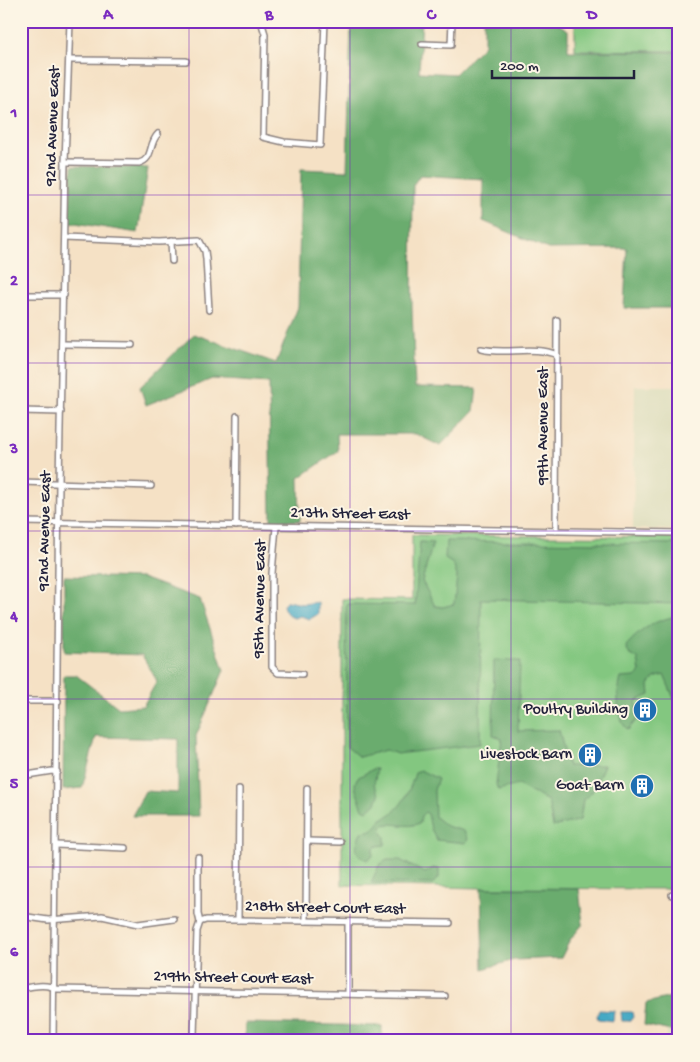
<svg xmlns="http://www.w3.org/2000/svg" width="700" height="1062" font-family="'Gochi Hand',sans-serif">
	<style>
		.built { fill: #ddddbc }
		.green { fill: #83c780; stroke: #52745e }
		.forest { fill: #6aac6e; stroke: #466754 }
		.water { fill: #44a9c4; stroke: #336680 }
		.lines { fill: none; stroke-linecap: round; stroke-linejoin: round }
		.minor-casing { stroke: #8c8280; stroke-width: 8 }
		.minor { stroke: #fff; stroke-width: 5 }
		.grid { fill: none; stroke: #7b2cbf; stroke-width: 1; stroke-opacity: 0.55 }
		.labels { text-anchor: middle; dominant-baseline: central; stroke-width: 4; stroke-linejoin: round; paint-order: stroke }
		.street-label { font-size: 16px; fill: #22223b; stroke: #fcf5e5 }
		.poi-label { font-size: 16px; fill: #22223b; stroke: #fcf5e5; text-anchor: end }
		.neatline { fill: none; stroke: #7b2cbf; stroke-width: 2 }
		.grid-label { font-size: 16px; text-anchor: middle; font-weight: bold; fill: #7b2cbf }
	</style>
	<rect width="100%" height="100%" fill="#fcf5e5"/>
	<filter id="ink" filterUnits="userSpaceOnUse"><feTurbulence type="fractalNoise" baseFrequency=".02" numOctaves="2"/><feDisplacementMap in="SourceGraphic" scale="10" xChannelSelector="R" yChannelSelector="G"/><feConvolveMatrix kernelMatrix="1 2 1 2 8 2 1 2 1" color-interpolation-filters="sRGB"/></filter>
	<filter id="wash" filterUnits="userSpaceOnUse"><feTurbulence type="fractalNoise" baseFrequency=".0096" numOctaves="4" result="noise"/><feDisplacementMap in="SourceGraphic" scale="20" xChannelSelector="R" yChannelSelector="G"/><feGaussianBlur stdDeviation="1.12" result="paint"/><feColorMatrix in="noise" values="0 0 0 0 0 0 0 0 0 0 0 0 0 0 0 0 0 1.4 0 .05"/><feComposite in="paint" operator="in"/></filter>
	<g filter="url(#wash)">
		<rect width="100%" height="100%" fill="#f5e1c5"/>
		<g class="built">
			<path d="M676 174H679V246L674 245Z"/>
			<path d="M635 386H679V530L633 529Z"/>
			<path d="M679 1029V1041H667V1030L675 1032Z"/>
		</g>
		<g class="green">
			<path d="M575 21H679V51L575 50Z"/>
			<path d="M412 535 679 537V889L481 888 342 885V599L412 600Z"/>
		</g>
		<g class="forest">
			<path d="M351 21H422L419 72 455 74 484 45V21H553L568 30V51L679 52V174H676L673 308H624L627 248 548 249 483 221V179L420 175 413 185 412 308 415 387 477 388 474 411 440 446 416 434H337L338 451 299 478 300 521H271L269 383 212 379 146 405 140 387 194 334 276 363 298 307 301 169 347 171Z"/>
			<path d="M72 166 148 168 138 233 69 222Z"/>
			<path d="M446 541 679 544V604L481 599 480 744 397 754 386 750 359 757 347 747 346 607 348 604 415 605 420 542 433 543 422 581 435 606 443 607 454 604 457 576 453 564 445 559Z"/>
			<path d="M64 576 142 578 200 599 224 670 196 736 199 816H132L145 791 178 793V739L96 737 82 788 63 790 64 675H76L119 708 143 706 157 681 142 655 64 652Z"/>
			<path d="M679 616V697L675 701 664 675 654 678 649 685 650 695 636 701 638 718 628 730C615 718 617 693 621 678L635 677 640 672 638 659 629 654 626 646C641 629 656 619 679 616Z"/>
			<path d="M494 660 520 661 518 731 559 730 568 766 604 765 592 792 583 800 580 820 553 827 548 801 518 785 498 790 496 784 502 738 493 735Z"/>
			<path d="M373 769H377L374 784 379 795 376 803 367 811 363 809 356 790 355 784 357 778Z"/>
			<path d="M420 770 438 779 434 790 435 817 446 826 464 831 468 839 466 843 437 840 431 829 428 814 425 812 421 816 420 823C406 829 397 822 383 825L381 831 385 837V845L377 846 373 849V855L367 860C352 853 356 845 361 832 372 831 376 829 381 819 400 813 410 791 415 773Z"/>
			<path d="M387 860H400L425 873 433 868 439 869V878L432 884 371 883 379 865Z"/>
			<path d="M481 888 579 889 583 924 570 940 561 958 514 960 483 969Z"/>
			<path d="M679 995V1029L675 1032 644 1025 646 1003Z"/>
			<path d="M245 1023 382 1026V1037L353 1041H245Z"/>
		</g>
		<g class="water">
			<path d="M287 601 303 604 318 602V614L310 619 300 616 294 618C288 616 284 611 283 605Z"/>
			<path d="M599 1010 614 1011 613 1021 598 1019 597 1016Z"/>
			<path d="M621 1012H632L633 1017 630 1021H622Z"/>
		</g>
	</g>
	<g filter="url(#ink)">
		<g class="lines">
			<g class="minor-casing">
				<g id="minor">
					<path d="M261 21 265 34 263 137 284 142 320 145 325 21"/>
					<path d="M422 44 451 45 452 21"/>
					<path d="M69 60 186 61"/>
					<path d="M65 162 139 163C154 159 148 144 158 134"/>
					<path d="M64 238 159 242 199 240 205 251 206 259 209 310"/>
					<path d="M171 241 172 261"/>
					<path d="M21 295H64"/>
					<path d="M63 344 132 345"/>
					<path d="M481 349C505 355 534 345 557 355"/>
					<path d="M21 411 61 412"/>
					<path d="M21 482 151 486"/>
					<path d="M21 522 679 533"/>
					<path d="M236 526 237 416"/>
					<path d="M276 527 272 573V667L278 673 302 674"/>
					<path d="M556 531 557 320"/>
					<path d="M21 701H58"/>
					<path d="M21 776 52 771 57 772"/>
					<path d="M307 841 340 842"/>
					<path d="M56 845 125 848"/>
					<path d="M672 895 679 894"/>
					<path d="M21 916 48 920 102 916 138 924 174 919"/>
					<path d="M238 920 239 789"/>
					<path d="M306 921 307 788"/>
					<path d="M200 922 206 920H238L450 923"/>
					<path d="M21 989C32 986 47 983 56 989L445 996"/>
					<path d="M348 993V922"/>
					<path d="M194 1036 197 931 200 922 198 914V857"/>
					<path d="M53 1041 59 482 65 162 70 21"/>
				</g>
			</g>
			<use href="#minor" class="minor"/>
		</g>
	</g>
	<path class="grid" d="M189 21V1041M350 21V1041M511 21V1041M21 195H679M21 363H679M21 531H679M21 699H679M21 867H679"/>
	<defs>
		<g id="building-disc" transform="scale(1.25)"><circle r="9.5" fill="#1f6fb2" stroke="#fcf5e5"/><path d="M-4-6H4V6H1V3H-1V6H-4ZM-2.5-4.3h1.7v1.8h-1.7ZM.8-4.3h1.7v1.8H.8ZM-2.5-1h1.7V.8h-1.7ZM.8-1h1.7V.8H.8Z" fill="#fff"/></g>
	</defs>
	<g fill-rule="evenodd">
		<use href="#building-disc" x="645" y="710"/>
		<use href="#building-disc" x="590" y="755"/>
		<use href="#building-disc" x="642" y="786"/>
	</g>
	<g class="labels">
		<g class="street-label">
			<text transform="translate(54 126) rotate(-88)">92nd Avenue East</text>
			<text transform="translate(544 426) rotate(-90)">99th Avenue East</text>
			<text transform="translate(350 515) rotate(1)">213th Street East</text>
			<text transform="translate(46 531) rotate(-89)">92nd Avenue East</text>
			<text transform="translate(261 599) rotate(-89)">95th Avenue East</text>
			<text transform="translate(325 909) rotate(1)">218th Street Court East</text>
			<text transform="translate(233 979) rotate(1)">219th Street Court East</text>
		</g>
		<g class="poi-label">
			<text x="628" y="710">Poultry Building</text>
			<text x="572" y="755">Livestock Barn</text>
			<text x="624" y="786">Goat Barn</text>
		</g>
	</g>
	<rect width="700" height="1062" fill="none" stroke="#fcf5e5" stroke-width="55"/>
	<path d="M492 70v8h142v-8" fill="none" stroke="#22223b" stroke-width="2.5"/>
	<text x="500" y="70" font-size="15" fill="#22223b" stroke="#fcf5e5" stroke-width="4" paint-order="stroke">200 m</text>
	<rect x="28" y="28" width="644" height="1006" class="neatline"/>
	<g class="grid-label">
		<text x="108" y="19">A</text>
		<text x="269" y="19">B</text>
		<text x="431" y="19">C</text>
		<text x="592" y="19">D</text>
		<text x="14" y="117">1</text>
		<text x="14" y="285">2</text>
		<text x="14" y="453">3</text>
		<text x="14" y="621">4</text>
		<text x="14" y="788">5</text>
		<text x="14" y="956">6</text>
	</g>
</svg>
